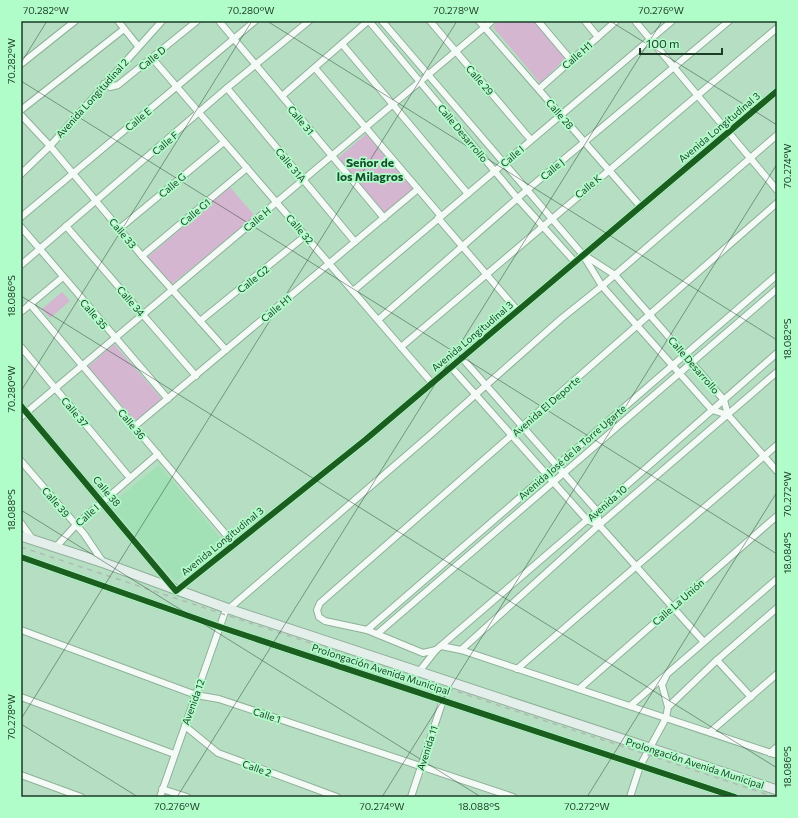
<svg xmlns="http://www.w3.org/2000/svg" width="798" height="818" font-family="Commissioner,sans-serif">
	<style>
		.built { fill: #a2e1b6 }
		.green { fill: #d4b6d1 }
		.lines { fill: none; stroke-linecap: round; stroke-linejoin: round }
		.minor-casing { stroke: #90b09a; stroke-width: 8 }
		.secondary-casing { stroke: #90b09a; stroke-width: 11 }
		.minor { stroke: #f4faf6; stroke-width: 6 }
		.secondary { stroke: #e4eeeb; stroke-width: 9 }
		.rail { stroke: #b1bab4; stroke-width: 1.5; stroke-dasharray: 5 5; stroke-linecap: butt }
		.cycleway-casing { stroke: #b1fdc9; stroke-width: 8 }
		.cycleway { stroke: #1b5e20; stroke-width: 6 }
		.ticks { fill: none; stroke: #1d3c28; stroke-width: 1; stroke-opacity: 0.45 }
		.labels { text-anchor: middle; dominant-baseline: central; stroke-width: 3.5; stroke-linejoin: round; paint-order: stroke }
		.street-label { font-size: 10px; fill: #1d3c28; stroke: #b1fdc9 }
		.quarter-label { font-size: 12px; font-weight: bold; fill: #154f2d; stroke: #b1fdc9 }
		.neatline { fill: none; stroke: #1d3c28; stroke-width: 1.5 }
		.ticks-label { font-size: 10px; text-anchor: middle; fill: #1d3c28 }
	</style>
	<rect width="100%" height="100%" fill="#b6dec2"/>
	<path class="built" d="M159 465 224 542 176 582 110 505Z"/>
	<g class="green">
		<path d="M499 21H534L566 58 540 83 493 27Z"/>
		<path d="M366 134 413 189 384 215 337 159Z"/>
		<path d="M230 187 255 216 172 284 148 257Z"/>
		<path d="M62 292 70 301 50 318 42 309Z"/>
		<path d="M114 344 162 399 136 421 88 367Z"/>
	</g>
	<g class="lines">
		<g class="minor-casing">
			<g id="minor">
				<path d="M118 21 138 46"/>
				<path d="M219 21 384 218"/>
				<path d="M369 21 518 199 575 262"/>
				<path d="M382 21 583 255 602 286 712 410 728 415"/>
				<path d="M430 21 531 140"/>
				<path d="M479 21 641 207"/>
				<path d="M538 21 571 60"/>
				<path d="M585 21 598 37"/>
				<path d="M635 21 777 190"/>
				<path d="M342 44 468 194"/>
				<path d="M152 58 432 383"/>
				<path d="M21 64 75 21"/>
				<path d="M315 68 441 216"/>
				<path d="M104 84 110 87 118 85 197 21"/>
				<path d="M227 88 355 242"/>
				<path d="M539 89 616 21"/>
				<path d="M282 96 368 21"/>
				<path d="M21 110 124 29"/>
				<path d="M21 115 50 146 142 256 226 350"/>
				<path d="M21 174 50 146 162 21"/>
				<path d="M21 217 255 21"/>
				<path d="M438 218 517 310"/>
				<path d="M66 226 196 376"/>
				<path d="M21 227 168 399"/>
				<path d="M119 229 224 142"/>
				<path d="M584 255 615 275 724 400 728 415 777 471"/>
				<path d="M142 256 247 168"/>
				<path d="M21 265 227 88 309 21"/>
				<path d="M353 291 672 21"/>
				<path d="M30 304 234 544"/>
				<path d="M21 312 63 277"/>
				<path d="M378 320 527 190 729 21"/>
				<path d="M200 321 305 236"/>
				<path d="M21 347 130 478"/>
				<path d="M401 347 777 28"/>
				<path d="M462 358 597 511 599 525"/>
				<path d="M451 367 587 520 599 525 703 641"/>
				<path d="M21 406 176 591 365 440 777 91"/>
				<path d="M21 417 492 21"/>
				<path d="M135 426 418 189"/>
				<path d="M21 461 84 534 103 562"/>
				<path d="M21 523 33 540"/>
				<path d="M55 548 76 525 158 454"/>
				<path d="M21 557 220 627 735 797"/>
				<path d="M21 630 196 695 219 699 513 797"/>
				<path d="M367 630 777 275"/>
				<path d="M377 634 777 289"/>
				<path d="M441 646 461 650 777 755"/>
				<path d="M436 650 423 653 367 630 325 621 319 617 317 610 320 603 777 203"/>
				<path d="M461 650 599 525 777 372"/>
				<path d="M717 660 751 697"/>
				<path d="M517 669 777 445"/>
				<path d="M418 673 436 650 587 520 777 353"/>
				<path d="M667 674 662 685 668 707"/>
				<path d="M579 689 777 516"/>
				<path d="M21 697 174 754"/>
				<path d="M630 706 777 579"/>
				<path d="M185 726 218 753 337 797"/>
				<path d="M710 732 777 674"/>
				<path d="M770 753 777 747"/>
				<path d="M21 775 81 797"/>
				<path d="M162 789 187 797"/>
				<path d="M160 797 225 612 430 435 562 318 602 286 777 135"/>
				<path d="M411 797 443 700"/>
				<path d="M630 797 640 766 666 718 668 707 717 660 777 608"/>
			</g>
		</g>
		<g class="secondary-casing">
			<path id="secondary" d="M21 536 104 563 229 609 777 790"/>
		</g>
		<use href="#minor" class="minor"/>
		<use href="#secondary" class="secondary"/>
		<path class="rail" d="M21 547 775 797"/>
		<g class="cycleway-casing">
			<g id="cycleway">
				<path d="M21 406 176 591 365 440 777 91"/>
				<path d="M21 557 220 627 735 797"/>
			</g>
		</g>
		<use href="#cycleway" class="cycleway"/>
	</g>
	<path class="ticks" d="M267 21 777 340M610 21 777 125M21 63 47 21M21 81 777 554M21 296 777 768M21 391 252 21M21 510 481 797M21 719 457 21M21 724 138 797M177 797 662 21M382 797 777 164M587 797 777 492"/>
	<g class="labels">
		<g class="street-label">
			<text transform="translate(577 55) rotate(-41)">Calle H1</text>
			<text transform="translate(152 58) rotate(-39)">Calle D</text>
			<text transform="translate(480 80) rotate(49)">Calle 29</text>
			<text transform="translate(92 98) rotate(-48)">Avenida Longitudinal 2</text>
			<text transform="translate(560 114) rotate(49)">Calle 28</text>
			<text transform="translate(138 119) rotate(-40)">Calle E</text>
			<text transform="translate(301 120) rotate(50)">Calle 31</text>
			<text transform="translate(719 127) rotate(-40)">Avenida Longitudinal 3</text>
			<text transform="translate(463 133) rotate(50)">Calle Desarrollo</text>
			<text transform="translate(165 143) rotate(-40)">Calle F</text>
			<text transform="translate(512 156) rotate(-40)">Calle I</text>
			<text transform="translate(291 165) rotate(50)">Calle 31A</text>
			<text transform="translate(552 169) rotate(-40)">Calle J</text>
			<text transform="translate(172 185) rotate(-40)">Calle G</text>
			<text transform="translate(588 186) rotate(-40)">Calle K</text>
			<text transform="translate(195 212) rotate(-40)">Calle G1</text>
			<text transform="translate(257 219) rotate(-40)">Calle H</text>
			<text transform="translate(300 229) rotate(49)">Calle 32</text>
			<text transform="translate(123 233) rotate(50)">Calle 33</text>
			<text transform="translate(253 279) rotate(-39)">Calle G2</text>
			<text transform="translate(131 301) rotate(49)">Calle 34</text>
			<text transform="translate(276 308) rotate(-40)">Calle H1</text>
			<text transform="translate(94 314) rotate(49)">Calle 35</text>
			<text transform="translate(472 336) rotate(-40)">Avenida Longitudinal 3</text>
			<text transform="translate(694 365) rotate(49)">Calle Desarrollo</text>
			<text transform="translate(546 406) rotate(-41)">Avenida El Deporte</text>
			<text transform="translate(75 412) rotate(50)">Calle 37</text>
			<text transform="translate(132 424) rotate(50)">Calle 36</text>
			<text transform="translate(572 452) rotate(-41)">Avenida José de la Torre Ugarte</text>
			<text transform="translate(107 491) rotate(50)">Calle 38</text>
			<text transform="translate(56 502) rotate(49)">Calle 39</text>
			<text transform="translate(607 503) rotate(-41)">Avenida 10</text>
			<text transform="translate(87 515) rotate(-42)">Calle I</text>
			<text transform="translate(222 541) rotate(-39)">Avenida Longitudinal 3</text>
			<text transform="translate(678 602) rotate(-41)">Calle La Unión</text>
			<text transform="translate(381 669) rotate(18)">Prolongación Avenida Municipal</text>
			<text transform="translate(193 702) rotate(-70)">Avenida 12</text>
			<text transform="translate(267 715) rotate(18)">Calle 1</text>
			<text transform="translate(427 748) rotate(-72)">Avenida 11</text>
			<text transform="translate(695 763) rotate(18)">Prolongación Avenida Municipal</text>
			<text transform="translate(257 768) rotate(20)">Calle 2</text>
		</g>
		<g class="quarter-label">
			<text x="370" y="162">Señor de<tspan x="370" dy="14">los Milagros</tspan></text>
		</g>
	</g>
	<rect width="798" height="818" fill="none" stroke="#b1fdc9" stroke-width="44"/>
	<path d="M640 48v6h82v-6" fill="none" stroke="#1d3c28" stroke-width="2"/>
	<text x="646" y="48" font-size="12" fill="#1d3c28" stroke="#b1fdc9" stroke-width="3" paint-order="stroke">100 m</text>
	<rect x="22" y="22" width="754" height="774" class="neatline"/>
	<g class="ticks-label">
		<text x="46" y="14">70.282°W</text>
		<text x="251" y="14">70.280°W</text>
		<text x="456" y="14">70.278°W</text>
		<text x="661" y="14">70.276°W</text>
		<text transform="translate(11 61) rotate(-90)" y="4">70.282°W</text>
		<text transform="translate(787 166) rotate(-90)" y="4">70.274°W</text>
		<text transform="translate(11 296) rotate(-90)" y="4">18.086°S</text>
		<text transform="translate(787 339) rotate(-90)" y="4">18.082°S</text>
		<text transform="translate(11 389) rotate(-90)" y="4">70.280°W</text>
		<text transform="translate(787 494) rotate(-90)" y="4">70.272°W</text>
		<text transform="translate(11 510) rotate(-90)" y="4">18.088°S</text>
		<text transform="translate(787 553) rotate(-90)" y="4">18.084°S</text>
		<text transform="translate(11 717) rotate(-90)" y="4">70.278°W</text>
		<text transform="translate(787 767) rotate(-90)" y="4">18.086°S</text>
		<text x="177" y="810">70.276°W</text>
		<text x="382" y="810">70.274°W</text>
		<text x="479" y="810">18.088°S</text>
		<text x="587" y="810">70.272°W</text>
	</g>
</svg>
